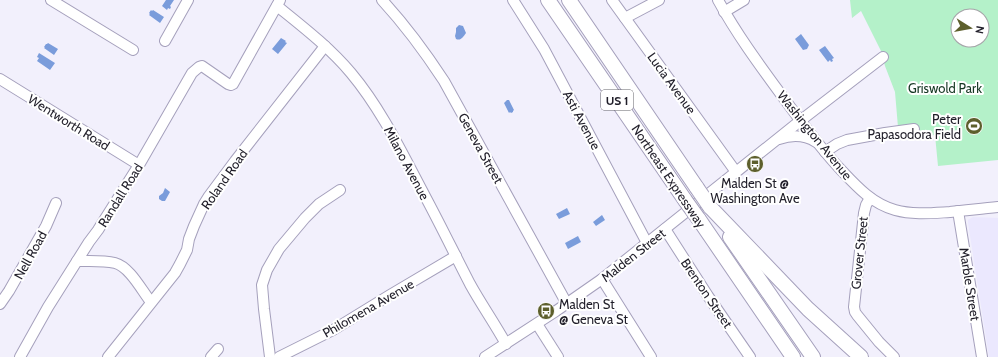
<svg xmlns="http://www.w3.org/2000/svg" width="998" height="357" font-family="Cabin,sans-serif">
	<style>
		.built { fill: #ebe8fe }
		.green { fill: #b4f1c9; fill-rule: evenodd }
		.water { fill: #7a9cdb }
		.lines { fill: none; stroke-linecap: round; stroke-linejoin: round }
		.minor-casing { stroke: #a5a0bc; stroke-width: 12 }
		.highway-casing { stroke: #a5a0bc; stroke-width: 16 }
		.minor { stroke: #fff; stroke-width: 10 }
		.highway { stroke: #fff; stroke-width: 14 }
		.highway-bridge-casing { stroke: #a5a0bc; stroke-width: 16; stroke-linecap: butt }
		.highway-bridge { stroke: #fff; stroke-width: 14 }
		.labels { text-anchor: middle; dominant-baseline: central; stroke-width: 4; stroke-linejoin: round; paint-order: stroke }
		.shield { fill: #fff; stroke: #636269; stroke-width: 1 }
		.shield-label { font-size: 12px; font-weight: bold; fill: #201e29 }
		.street-label { font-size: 13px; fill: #201e29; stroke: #fff }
		.park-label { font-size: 13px; fill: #163723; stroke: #fff }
		.poi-label { font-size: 13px; fill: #201e29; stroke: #fff; text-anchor: end }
	</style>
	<rect width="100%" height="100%" fill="#f2f0fc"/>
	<path class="built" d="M973 217 998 218V357H989L968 223V220Z"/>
	<path class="green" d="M850 0H998V160L938 166 935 135 899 139 895 92 885 66 881 51 861 11 852 18ZM958 16H982V40H958Z"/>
	<g class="water">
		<path d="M166 0H174L170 6 171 7 170 9 168 8 167 10 162 6Z"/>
		<path d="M151 10 152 11 153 10 164 17 160 23 149 15 150 14 149 13Z"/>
		<path d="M459 25 463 26 466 33C463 37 461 41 456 39L455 36 456 32V28Z"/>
		<path d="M801 34 809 45 807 49 803 50 795 39Z"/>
		<path d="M281 38 286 41 285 42 287 43 278 54 272 49Z"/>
		<path d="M48 43 58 49 54 55 44 48 45 47H44L46 44H47Z"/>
		<path d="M825 46 834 58 832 59 833 61 831 62 830 60 828 62 819 50Z"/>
		<path d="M39 53 55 63 50 70 37 61 39 58 37 57Z"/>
		<path d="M507 100H509L514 110 513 111V112L511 113 510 112 509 113 504 103Z"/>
		<path d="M165 188 170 192 165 201H162L159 199V196L163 193Z"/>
		<path d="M567 208 570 214 559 219 556 214Z"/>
		<path d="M602 215 605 220 596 226 593 222Z"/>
		<path d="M578 236 581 242 568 249 565 243Z"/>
	</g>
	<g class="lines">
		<g class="minor-casing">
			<g id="minor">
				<path d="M51 0 133 50"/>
				<path d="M382 0C406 26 425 52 444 81L567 304"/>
				<path d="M513 0 544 49 647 243"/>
				<path d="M612 0 736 172"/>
				<path d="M718 0C736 33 758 63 780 93 800 120 819 147 842 171 858 188 873 204 895 210 913 215 932 213 950 212 966 210 982 209 998 207"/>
				<path d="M277 6C303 27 329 47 351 73 382 110 403 155 426 198 441 226 455 255 470 284 481 304 495 324 506 344"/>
				<path d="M724 12 744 0"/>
				<path d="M625 18 659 0"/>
				<path d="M165 41 188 0"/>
				<path d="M0 79 139 165"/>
				<path d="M779 139C791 135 805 135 816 142"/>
				<path d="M825 152 837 144 847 140 885 133 914 129"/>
				<path d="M870 198 866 205 864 213 854 307 855 312 857 315 879 342 894 357"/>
				<path d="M958 211 982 357"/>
				<path d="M665 229 708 296 750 357"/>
				<path d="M77 261C89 261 103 260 115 263 130 267 142 291 151 302"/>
				<path d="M602 279 651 357"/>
				<path d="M0 304 9 291 46 226 56 203"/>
				<path d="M537 324 558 357"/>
				<path d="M20 357 48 307 89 242 98 230 139 165 192 73 199 67 202 66 228 84 231 85 233 84 280 0"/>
				<path d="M108 357 175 273 180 264 187 250 189 239 194 226 204 204 209 196 235 161 325 46"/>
				<path d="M211 357 218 349"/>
				<path d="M270 357 264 309 262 285 267 270 279 249 305 218 319 204 340 190"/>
				<path d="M279 357 333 330 390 295 456 256"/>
				<path d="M485 357 556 311 602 279 800 121 883 57"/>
			</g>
		</g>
		<g class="highway-casing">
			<g id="highway">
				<path d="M548 0 685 200"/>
				<path d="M569 0 697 188"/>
				<path d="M710 207 808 309 861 357"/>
				<path d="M698 218 793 357"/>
				<path d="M730 237 813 357"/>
			</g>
		</g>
		<use href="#minor" class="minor"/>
		<use href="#highway" class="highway"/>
		<g class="highway-bridge-casing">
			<g id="highway-bridge">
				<path d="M697 188 710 207"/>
				<path d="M685 200 698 218"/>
			</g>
		</g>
		<use href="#highway-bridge" class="highway-bridge"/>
	</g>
	<defs>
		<g id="stadium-disc" transform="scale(0.9)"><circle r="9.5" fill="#5d5f2c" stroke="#fff"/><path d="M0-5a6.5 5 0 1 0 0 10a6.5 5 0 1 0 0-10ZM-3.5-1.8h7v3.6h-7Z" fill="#fff"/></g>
		<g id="bus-disc" transform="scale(0.9)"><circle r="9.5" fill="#5d5f2c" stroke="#fff"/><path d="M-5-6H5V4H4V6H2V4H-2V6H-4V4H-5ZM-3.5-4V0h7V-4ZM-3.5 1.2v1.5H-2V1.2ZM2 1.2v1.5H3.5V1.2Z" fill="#fff"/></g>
	</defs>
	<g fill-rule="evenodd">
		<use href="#stadium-disc" x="974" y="126"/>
		<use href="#bus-disc" x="755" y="164"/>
		<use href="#bus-disc" x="546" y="311"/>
	</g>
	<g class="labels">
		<rect class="shield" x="601" y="90" width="32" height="20" rx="3"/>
		<g class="shield-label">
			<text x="617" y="100">US 1</text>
		</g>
		<g class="street-label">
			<text transform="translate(672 83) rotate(54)">Lucia Avenue</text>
			<text transform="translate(582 120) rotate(62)">Asti Avenue</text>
			<text transform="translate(69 122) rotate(32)">Wentworth Road</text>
			<text transform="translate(815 135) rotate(51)">Washington Avenue</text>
			<text transform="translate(481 148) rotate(61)">Geneva Street</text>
			<text transform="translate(407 163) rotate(62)">Milano Avenue</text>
			<text transform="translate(669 176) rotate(56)">Northeast Expressway</text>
			<text transform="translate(224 179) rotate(-55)">Roland Road</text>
			<text transform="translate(120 195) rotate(-58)">Randall Road</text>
			<text transform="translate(859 253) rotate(-84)">Grover Street</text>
			<text transform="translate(30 255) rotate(-61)">Nell Road</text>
			<text transform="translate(633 255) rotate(-38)">Malden Street</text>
			<text transform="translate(970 284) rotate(81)">Marble Street</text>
			<text transform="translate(707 293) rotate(56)">Brenton Street</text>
			<text transform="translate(368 308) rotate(-30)">Philomena Avenue</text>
		</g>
		<g class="park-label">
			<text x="945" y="88">Griswold Park</text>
		</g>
		<g class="poi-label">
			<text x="961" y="119">Peter<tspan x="961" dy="15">Papasodora Field</tspan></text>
			<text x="755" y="183" text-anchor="middle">Malden St @<tspan x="755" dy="15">Washington Ave</tspan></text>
			<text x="559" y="304" text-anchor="start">Malden St<tspan x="559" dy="15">@ Geneva St</tspan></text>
		</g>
	</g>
	<g transform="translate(970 28) rotate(101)"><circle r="19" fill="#ffffff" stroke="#a6a5a9"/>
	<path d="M0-3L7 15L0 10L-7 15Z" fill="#5d5f2c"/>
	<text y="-6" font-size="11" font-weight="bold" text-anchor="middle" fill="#201e29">N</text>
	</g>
</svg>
